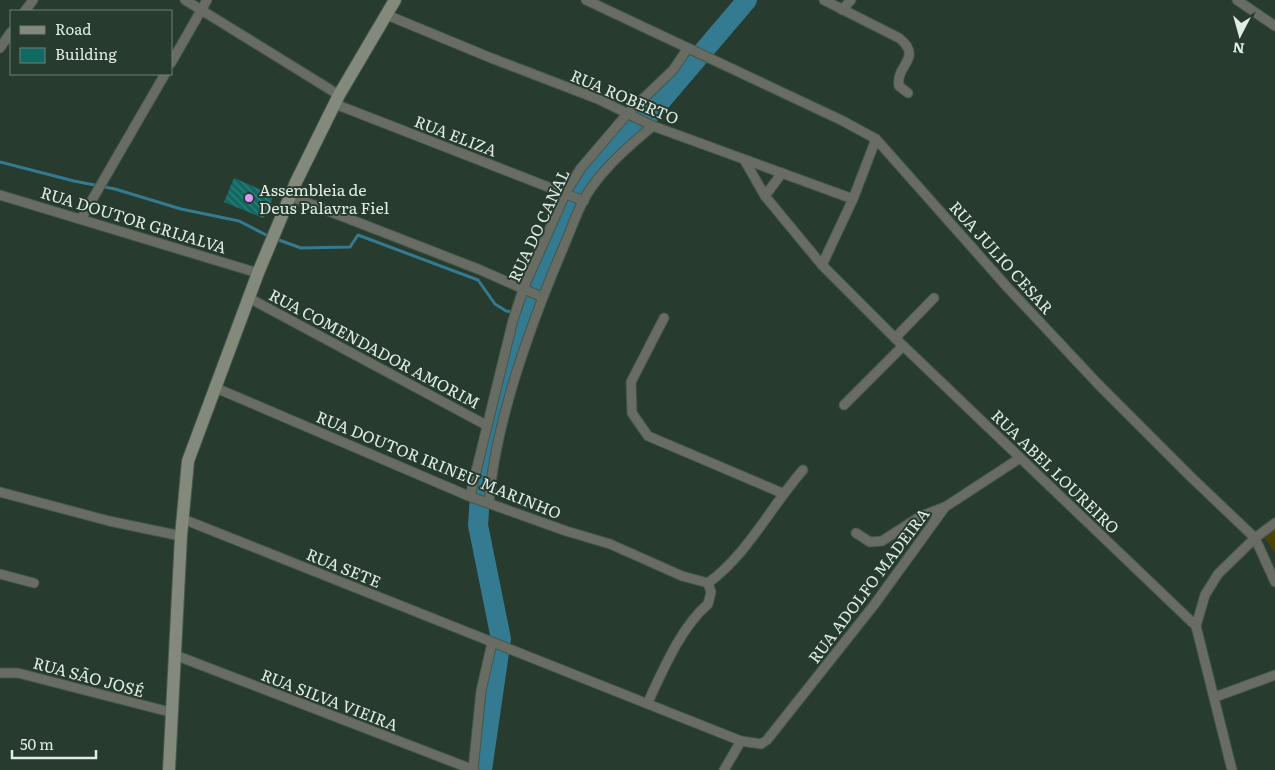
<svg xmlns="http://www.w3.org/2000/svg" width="1275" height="770" font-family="Literata,serif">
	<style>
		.pitch { fill: #4d4103 }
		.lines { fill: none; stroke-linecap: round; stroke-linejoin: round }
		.stream { stroke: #347a90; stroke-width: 3 }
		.river { stroke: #347a90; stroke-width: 20 }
		.building { fill: url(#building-back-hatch) }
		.street-casing { stroke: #45574c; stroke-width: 11 }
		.secondary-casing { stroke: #45574c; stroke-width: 14 }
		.street { stroke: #686c63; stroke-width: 9 }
		.secondary { stroke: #838a7c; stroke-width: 12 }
		.poi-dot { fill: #d99af7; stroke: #273b2f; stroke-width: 2 }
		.labels { text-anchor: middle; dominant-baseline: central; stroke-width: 4; stroke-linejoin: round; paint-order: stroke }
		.street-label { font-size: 16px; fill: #e0ece4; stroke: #273b2f }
		.poi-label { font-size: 16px; fill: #e0ece4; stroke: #273b2f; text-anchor: start }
	</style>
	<defs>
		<pattern id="building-back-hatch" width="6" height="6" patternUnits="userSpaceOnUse" patternTransform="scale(1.25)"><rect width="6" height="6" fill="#116964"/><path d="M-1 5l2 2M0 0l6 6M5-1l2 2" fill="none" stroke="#337f7a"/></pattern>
	</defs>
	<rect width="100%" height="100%" fill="#273b2f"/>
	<path class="pitch" d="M1275 525V553L1261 532Z"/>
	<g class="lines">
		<g class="stream">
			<path d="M0 162 74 181 115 189 181 209 239 221 270 237"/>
			<path d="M276 239 301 248 350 247 358 235 478 280 495 304 506 311 527 314"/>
		</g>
		<path class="river" d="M482 770 501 639 478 525 481 482 525 320 538 281 583 173 649 115 747 0"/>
	</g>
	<path class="building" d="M234 178 273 195 269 212 263 218 224 202Z"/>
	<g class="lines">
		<g class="street-casing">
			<g id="street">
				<path d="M185 0 339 95"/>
				<path d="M586 0 843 121 876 139 1008 288 1098 384 1191 477 1255 538 1275 582"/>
				<path d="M824 0 899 38C924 58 895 65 899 86L908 93"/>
				<path d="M1237 0 1275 26"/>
				<path d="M842 10 851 0"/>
				<path d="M25 11 33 0"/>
				<path d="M387 15 491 58 598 99 653 126 853 199"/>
				<path d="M0 48 11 32"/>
				<path d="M171 63 207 0"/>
				<path d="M335 104 584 201"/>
				<path d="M745 161 765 196 822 265 895 338 1196 626"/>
				<path d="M0 195 258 273"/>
				<path d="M290 196 478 269 542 297"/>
				<path d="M765 196 782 173"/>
				<path d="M81 219 165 74"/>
				<path d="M822 265 853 199 876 139"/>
				<path d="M249 298 486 425"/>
				<path d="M664 318 631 382 632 413 648 436 782 493"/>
				<path d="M895 338 934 298"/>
				<path d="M216 388 471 497 566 531 610 544 682 576 708 583"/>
				<path d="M844 405 903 346"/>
				<path d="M0 492 109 521 181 536"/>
				<path d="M470 496 513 320 524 287 566 192 581 168 628 113 673 70 688 48"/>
				<path d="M489 503C495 421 532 321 564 246 573 225 580 202 594 184 610 162 632 143 653 126"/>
				<path d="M183 519 741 741 761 744 767 740 874 605 945 507 1020 458"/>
				<path d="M856 533 870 542 882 541 921 516 945 507"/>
				<path d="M0 574 34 583"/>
				<path d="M175 655 474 770"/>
				<path d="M0 673H18L170 712"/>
				<path d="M1215 697 1275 675"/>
				<path d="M648 702C663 670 681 627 708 604L711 592 708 583C747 555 771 506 803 470"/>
				<path d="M473 770 481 691 492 643"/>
				<path d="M724 770 741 741"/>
				<path d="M1232 770 1196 626 1205 595 1218 574 1255 538 1275 523"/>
			</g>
		</g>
		<g class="secondary-casing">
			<path id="secondary" d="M169 770 181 536 188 461 258 273 296 182 339 95 395 0"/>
		</g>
		<use href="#street" class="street"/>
		<use href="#secondary" class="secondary"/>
	</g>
	<circle class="poi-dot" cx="249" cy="198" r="5"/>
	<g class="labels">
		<g class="street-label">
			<text transform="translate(625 96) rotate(23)">RUA ROBERTO</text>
			<text transform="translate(456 135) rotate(21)">RUA ELIZA</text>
			<text transform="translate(134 219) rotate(17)">RUA DOUTOR GRIJALVA</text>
			<text transform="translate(538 225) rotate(-65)">RUA DO CANAL</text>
			<text transform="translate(1002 257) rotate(48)">RUA JULIO CESAR</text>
			<text transform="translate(375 348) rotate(28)">RUA COMENDADOR AMORIM</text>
			<text transform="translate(439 464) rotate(22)">RUA DOUTOR IRINEU MARINHO</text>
			<text transform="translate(1056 471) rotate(44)">RUA ABEL LOUREIRO</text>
			<text transform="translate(344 567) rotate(22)">RUA SETE</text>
			<text transform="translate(868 585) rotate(-53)">RUA ADOLFO MADEIRA</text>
			<text transform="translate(89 676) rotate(15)">RUA SÃO JOSÉ</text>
			<text transform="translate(330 699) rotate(21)">RUA SILVA VIEIRA</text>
		</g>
		<g class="poi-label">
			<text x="259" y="189">Assembleia de<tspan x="259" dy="18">Deus Palavra Fiel</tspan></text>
		</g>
	</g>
	<rect x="10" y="10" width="162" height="65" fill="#273b2f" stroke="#718277"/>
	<rect x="20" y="26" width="25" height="8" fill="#838a7c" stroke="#718277"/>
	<text x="55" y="35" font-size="15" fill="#e0ece4">Road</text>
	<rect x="20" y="48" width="25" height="15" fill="#116964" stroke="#718277"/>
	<text x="55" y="60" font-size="15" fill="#e0ece4">Building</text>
	<g transform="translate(1240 35) rotate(186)" stroke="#273b2f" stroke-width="4" paint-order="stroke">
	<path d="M0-4L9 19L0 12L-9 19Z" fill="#e0ece4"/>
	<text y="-8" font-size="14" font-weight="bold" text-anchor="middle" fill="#e0ece4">N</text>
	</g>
	<path d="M12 750v8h84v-8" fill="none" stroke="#e0ece4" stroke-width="2.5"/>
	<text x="20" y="750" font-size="15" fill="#e0ece4" stroke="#273b2f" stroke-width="4" paint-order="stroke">50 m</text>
</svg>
